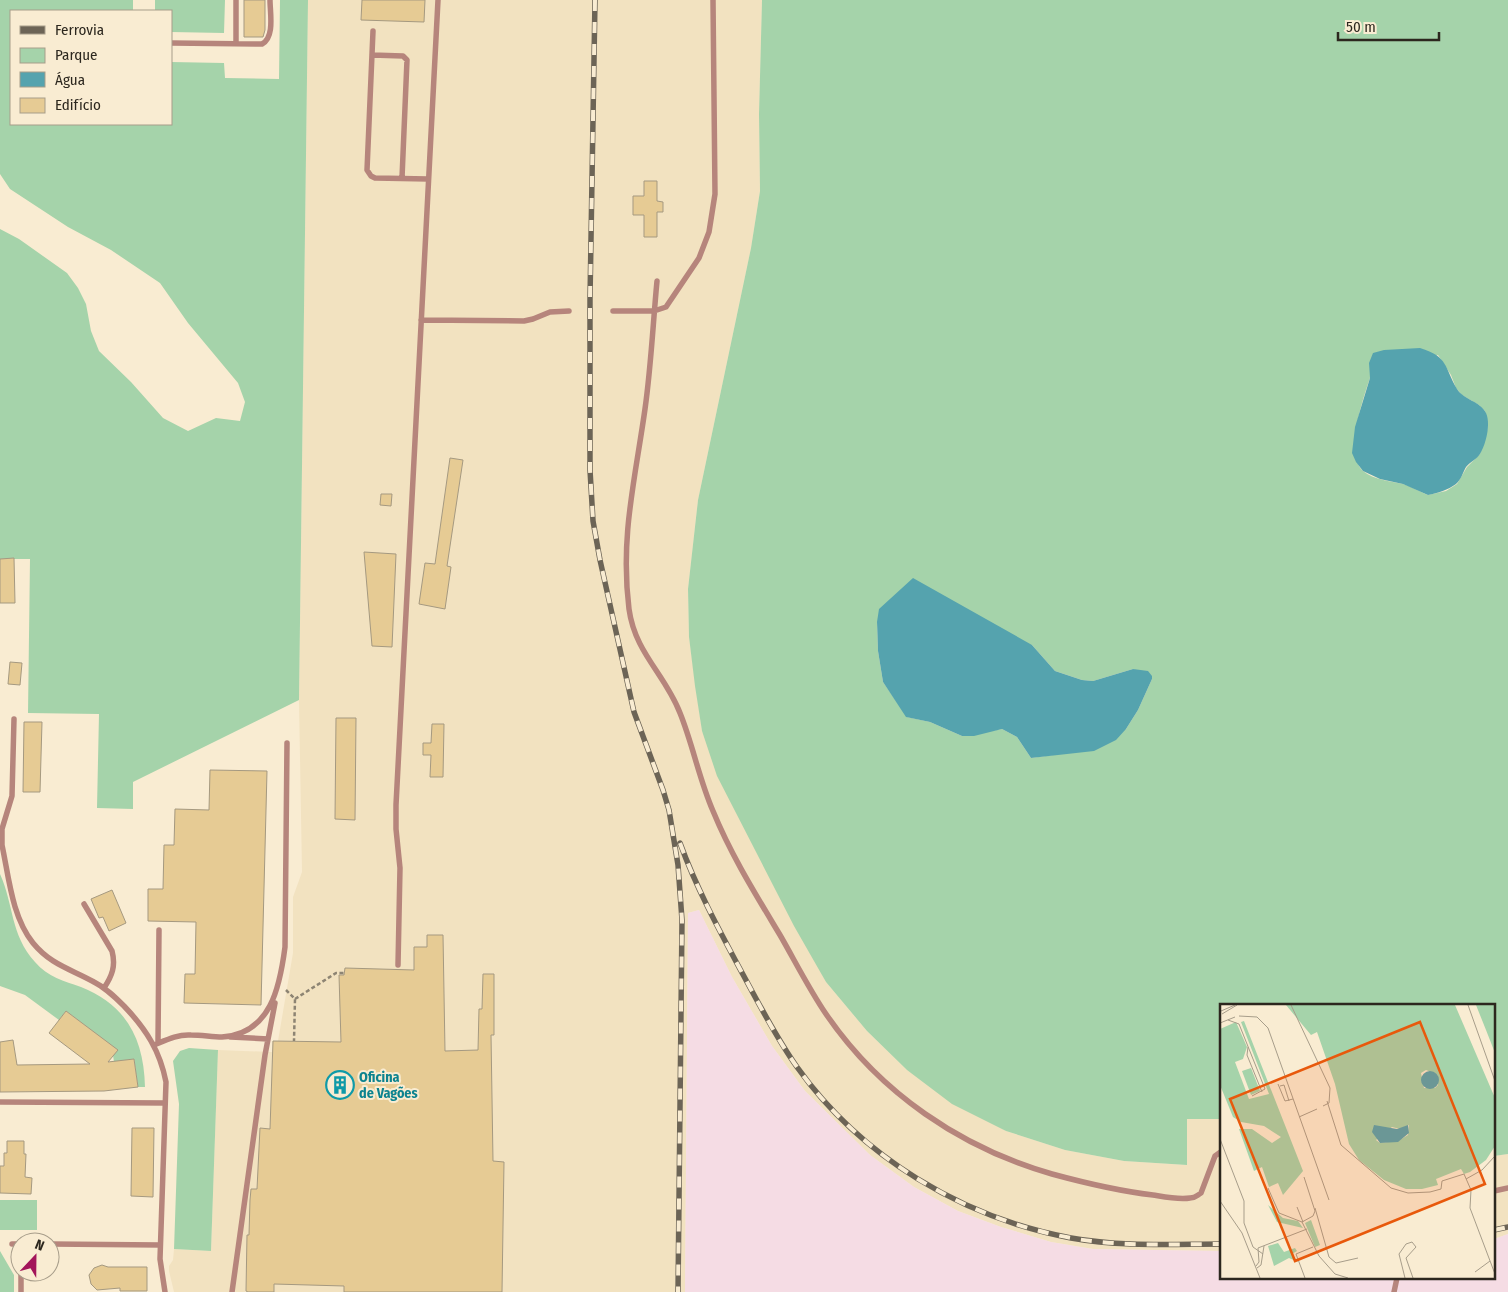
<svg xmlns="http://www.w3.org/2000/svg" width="1508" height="1292" font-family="'Fira Sans Condensed',sans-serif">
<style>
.built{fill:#f2e2c0}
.industrial{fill:#f5dce4}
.green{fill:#a5d3aa;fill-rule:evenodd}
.water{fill:#55a3ae}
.building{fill:#e6cb94;stroke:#a59980}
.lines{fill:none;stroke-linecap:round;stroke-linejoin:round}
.path{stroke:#8d8473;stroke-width:2.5;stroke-dasharray:4 2.5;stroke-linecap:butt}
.service{stroke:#b6857c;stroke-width:5.5}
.rail-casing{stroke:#6c6456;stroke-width:5.5}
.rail{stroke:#f9ecd2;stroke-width:4;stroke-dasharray:11;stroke-linecap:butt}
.labels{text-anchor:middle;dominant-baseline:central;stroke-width:4;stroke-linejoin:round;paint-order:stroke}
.culture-label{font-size:14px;font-weight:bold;fill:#0d838f;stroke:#f9ecd2;text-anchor:start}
.inset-road{fill:none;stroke:#a79d8a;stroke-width:1}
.view{fill:#e8590c;fill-opacity:0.15;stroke:#e8590c;stroke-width:2.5}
.inset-edge{fill:none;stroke:#2c271e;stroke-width:2.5}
</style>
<rect width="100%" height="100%" fill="#f9ecd2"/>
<!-- built -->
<path class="built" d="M308,0H762L759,114L760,191L751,248L698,500L688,589L689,637L702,731L826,982L867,1031L907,1070L1006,1131L1065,1150L1124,1161L1186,1165L1187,1119H1222V1251L1093,1249L1051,1242L1001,1227L958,1211L914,1187L870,1155L805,1091L772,1046L732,977L699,910L688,913L685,1292H174L169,1271V1266L173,1260L174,1249L211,1251L218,1050L272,1052V1041H278L293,953V897L302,872L299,700Z
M1508,1154V1234L1494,1239V1156Z"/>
<!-- industrial -->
<path class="industrial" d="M699,910L732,977L772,1046L805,1091L870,1155L914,1187L958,1211L1001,1227L1051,1242L1093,1249L1222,1251V1278H1494V1239L1508,1234V1292H685L688,913Z"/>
<!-- green -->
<path class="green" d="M0,0H133V11H11V124H171V62L224,63L225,78L279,79L280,0H308L299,700L133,782V809L97,808L99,714L28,713L30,559H0V229L19,239L67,273L78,288L86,304L91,331L99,351L131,382L163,418L188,431L216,418L240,421L245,402L238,383L188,323L160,283L111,250L68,227L10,189L0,174Z
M155,0H225L224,33L171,32V11H155Z
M762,0H1508V1154L1494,1156V1006H1222V1119H1187V1165L1124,1161L1065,1150L1006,1131L952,1104L907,1070L867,1031L826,982L794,926L717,776L702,731L695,686L689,637L688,589L698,500L751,248L760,191L759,114ZM1438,355L1451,375L1456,388L1462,395L1479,405L1485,411L1488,427L1480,454L1467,467L1457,484L1446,491L1428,495C1420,492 1411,486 1403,484C1390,481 1374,480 1363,471C1344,453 1363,399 1370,378ZM877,622L1032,645L1055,671L1082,680L1093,681L1133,669L1152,679L1138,710L1126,729L1053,755L1031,758L1017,737L1002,729L962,736L930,722L907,717L883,682L878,651Z
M0,874C14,905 10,934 35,962C48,977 64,981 81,987C127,1005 144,1040 145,1087H138L134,1059L114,1062L113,1055L117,1050L66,1011L59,1020L25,995L0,986Z
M189,1048L218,1050L211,1251L174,1249L179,1104L173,1061L180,1051Z
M0,1200H37V1230H0Z
M0,1251L14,1275V1292H0Z"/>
<!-- water -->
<path class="water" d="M1420,348C1449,357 1444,367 1457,389C1464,400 1480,401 1486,413C1491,424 1486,444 1480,454C1477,459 1470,462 1466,467C1463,472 1461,480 1456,484C1448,490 1438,493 1428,495L1403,484L1380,479L1363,471L1356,462L1352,453L1355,427L1370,378L1369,363L1373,353L1384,350Z
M913,578L1032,645L1055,671L1082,680L1093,681L1133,669L1148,671L1152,676V679L1138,710L1126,729L1116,740L1094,751L1031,758L1017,737L1002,729L974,736H962L930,722L906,717L883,682L878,651L877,622L879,609Z"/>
<!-- building -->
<path class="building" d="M244,0H265V30L263,37H244Z
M362,0H425L424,22L361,20Z
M644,181H657V201L663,202V212H657V237H644V215H633V196H644Z
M450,458L463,460L447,566L451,567L445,609L419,604L425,563L435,564Z
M381,494H392L391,506L380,505Z
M364,552L396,554L392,647L372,646Z
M14,558L15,603H0V559Z
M10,662L22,663L20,685L8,684Z
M336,718H356L355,820L335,819Z
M24,722H42L40,792H23Z
M432,724H444L443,777H430L431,755H423V743H431Z
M210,770L267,771L261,1005L184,1003L185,974H195L196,922L148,921V889H163L164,845H174L175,809L209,810Z
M112,890L126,923L109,931L103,917L99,918L91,899Z
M427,935H443L445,1051L478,1050L479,1009H482L483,974H494V1035H491L493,1161L504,1162L502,1292H344V1286L274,1284V1292H248L246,1291L247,1235H249L250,1200L251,1189H257L260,1128L270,1129L273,1041L341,1042L339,975H344L345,968L414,970V947H427Z
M66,1011L118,1050L108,1062L134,1059L138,1087L104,1091L0,1092V1042L13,1040L17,1065L90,1064L49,1033Z
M132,1128H154L153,1197L131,1196Z
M7,1141H24V1154H26L25,1177L32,1178L31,1194L0,1193V1166H4V1153H7Z
M102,1265L108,1267H147V1291H120V1288L97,1290L91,1284L89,1275L94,1268Z"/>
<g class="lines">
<!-- path -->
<path class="path" d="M286,990L295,999L294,1041
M295,999L336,973H344"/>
<!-- service -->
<path class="service" d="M236,0V44
M373,31L367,170L371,176L375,178L428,179
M171,43L262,44C275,37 270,13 270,0
M372,55L403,56L407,60L402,178
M657,281C653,323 651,367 645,409C635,480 620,537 629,609C635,653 665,674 680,713C693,745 699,779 713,811C731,855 756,895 780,935C795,961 809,989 826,1014C880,1093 961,1148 1052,1174C1085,1183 1119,1191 1153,1195C1165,1197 1179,1200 1190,1198C1196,1198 1196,1196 1201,1193L1215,1156L1222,1151
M613,311H654L666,307L699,258L709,232L715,194L713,0
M421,320L524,321L533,319L550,312L569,311
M14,719L12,796L2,829V845C9,878 12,917 33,943C51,965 71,969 94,982C106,988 115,997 124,1006C146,1029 160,1051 166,1082L160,1259L165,1292
M84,904L112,951C116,966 112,976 104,988
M398,965L400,868L396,829V805L438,0
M231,1037L268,1039
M158,1043L159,930
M154,1045C166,1040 178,1034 191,1035C202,1035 212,1037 222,1037C271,1034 280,986 285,947L287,743
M0,1102L165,1103
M1494,1191L1508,1188
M12,1244H20
M50,1244L160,1245
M21,1292V1272
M232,1292L265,1055L275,1003
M1394,1292L1397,1278"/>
<defs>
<path id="rail" d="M595,0L590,299V470L593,521L600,560L634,712L663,790L669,810L678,865L682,920L678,1292
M680,843C696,887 718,928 740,969C758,1002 775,1036 797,1067C861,1157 963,1218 1071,1238C1121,1247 1172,1244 1222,1244
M1494,1230L1508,1227"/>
</defs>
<!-- rail casing -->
<use href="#rail" class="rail-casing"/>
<!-- rail -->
<use href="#rail" class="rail"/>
</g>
<!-- icons -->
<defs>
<symbol id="building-ring" viewBox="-11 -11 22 22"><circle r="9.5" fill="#f9ecd2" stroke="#0f9aa8" stroke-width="1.5"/><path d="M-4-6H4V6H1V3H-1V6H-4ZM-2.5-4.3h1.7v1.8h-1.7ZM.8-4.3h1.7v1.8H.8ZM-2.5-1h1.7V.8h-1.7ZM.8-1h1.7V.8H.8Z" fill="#0f9aa8"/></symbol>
</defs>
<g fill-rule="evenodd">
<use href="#building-ring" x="324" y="1069" width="32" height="32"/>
</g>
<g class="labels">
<!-- culture labels -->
<g class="culture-label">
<text x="359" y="1077">Oficina<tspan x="359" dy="16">de Vagões</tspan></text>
</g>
</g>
<!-- overview -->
<g transform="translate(1220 1004)">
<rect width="275" height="275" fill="#f9ecd2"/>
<path d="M66,1H235L275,94V142L266,156L250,168L244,170L241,165L216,175L218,181L202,185H186L164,176L139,156L129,140L115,80L97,28L91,31ZM206,66L216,70L218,81L215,84H204L201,69ZM189,121L188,131L178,137L160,139L156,136L172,123L180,125ZM256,1H275V49L266,26ZM24,17L83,167L63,191L58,179L49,183L42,163L34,167L19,125H32L52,139L61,133L44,122L21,118L13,113L0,81V25L16,18L27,43L23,55L15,58L29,95L49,90L21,18ZM31,64L40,87L31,91L22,67ZM48,201L63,214L78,217L83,224L57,218ZM91,216L100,241L95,243L85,219ZM58,239L64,248L75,244L77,247L72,250L78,258L69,254L54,262L48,242Z" fill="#a5d3aa" fill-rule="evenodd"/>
<path d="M201 76a9 9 0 1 1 18 0a9 9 0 1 1-18 0ZM154,121L177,125L188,121L189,129L178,138L160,139L152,128Z" fill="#55a3ae"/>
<path class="inset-road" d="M71,1L110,84L109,99L103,102M248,1L275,77M1,7L15,1M2,10L17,1M19,12L37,13L48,24L109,196M8,16L19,20L45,85L32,92M0,19L15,13M28,43L27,51L42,88M58,80L65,97L73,95M60,82L64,81L69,97M107,97L121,141L171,184L188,189L210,188L221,185L222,177L244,170L251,186L250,204L275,270M79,113L97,105M0,135L24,197V219L33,243L43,250M246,175L262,166L275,152M48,184L59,209L82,218L99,252L115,270L128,274M0,197L22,229L40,274M275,202V232M77,203L83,218M95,204L109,253L116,259L138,254M82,218L93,212L95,207L84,173M76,250L85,274M76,250L93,243M36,262L39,258L38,244L87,225M37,264L41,261L44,242M255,268L270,257M185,274L179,250L186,240L192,238L196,243L186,254L193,274"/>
<path class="view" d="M200,18L265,180L75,257L10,95Z"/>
<rect width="275" height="275" class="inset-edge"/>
</g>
<!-- legend -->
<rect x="10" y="10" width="162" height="115" fill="#f9ecd2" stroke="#a79d8a"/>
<rect x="20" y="26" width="25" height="8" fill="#6c6456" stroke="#a79d8a"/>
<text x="55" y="35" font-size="15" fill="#2c271e">Ferrovia</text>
<rect x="20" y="48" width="25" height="15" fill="#a5d3aa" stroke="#a79d8a"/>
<text x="55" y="60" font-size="15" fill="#2c271e">Parque</text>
<rect x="20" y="72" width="25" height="15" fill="#55a3ae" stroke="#a79d8a"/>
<text x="55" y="85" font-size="15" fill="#2c271e">Água</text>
<rect x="20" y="98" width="25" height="15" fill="#e6cb94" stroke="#a79d8a"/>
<text x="55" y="110" font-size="15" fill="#2c271e">Edifício</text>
<!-- north arrow -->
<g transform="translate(35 1257) rotate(22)"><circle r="24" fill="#f9ecd2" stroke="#a79d8a"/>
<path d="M0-4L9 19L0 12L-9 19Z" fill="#a3155a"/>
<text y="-8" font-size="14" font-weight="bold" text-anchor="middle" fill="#2c271e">N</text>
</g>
<!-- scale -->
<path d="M1338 32v8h101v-8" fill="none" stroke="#2c271e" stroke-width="2.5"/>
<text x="1346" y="32" font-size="15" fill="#2c271e" stroke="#f9ecd2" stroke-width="4" paint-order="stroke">50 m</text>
</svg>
